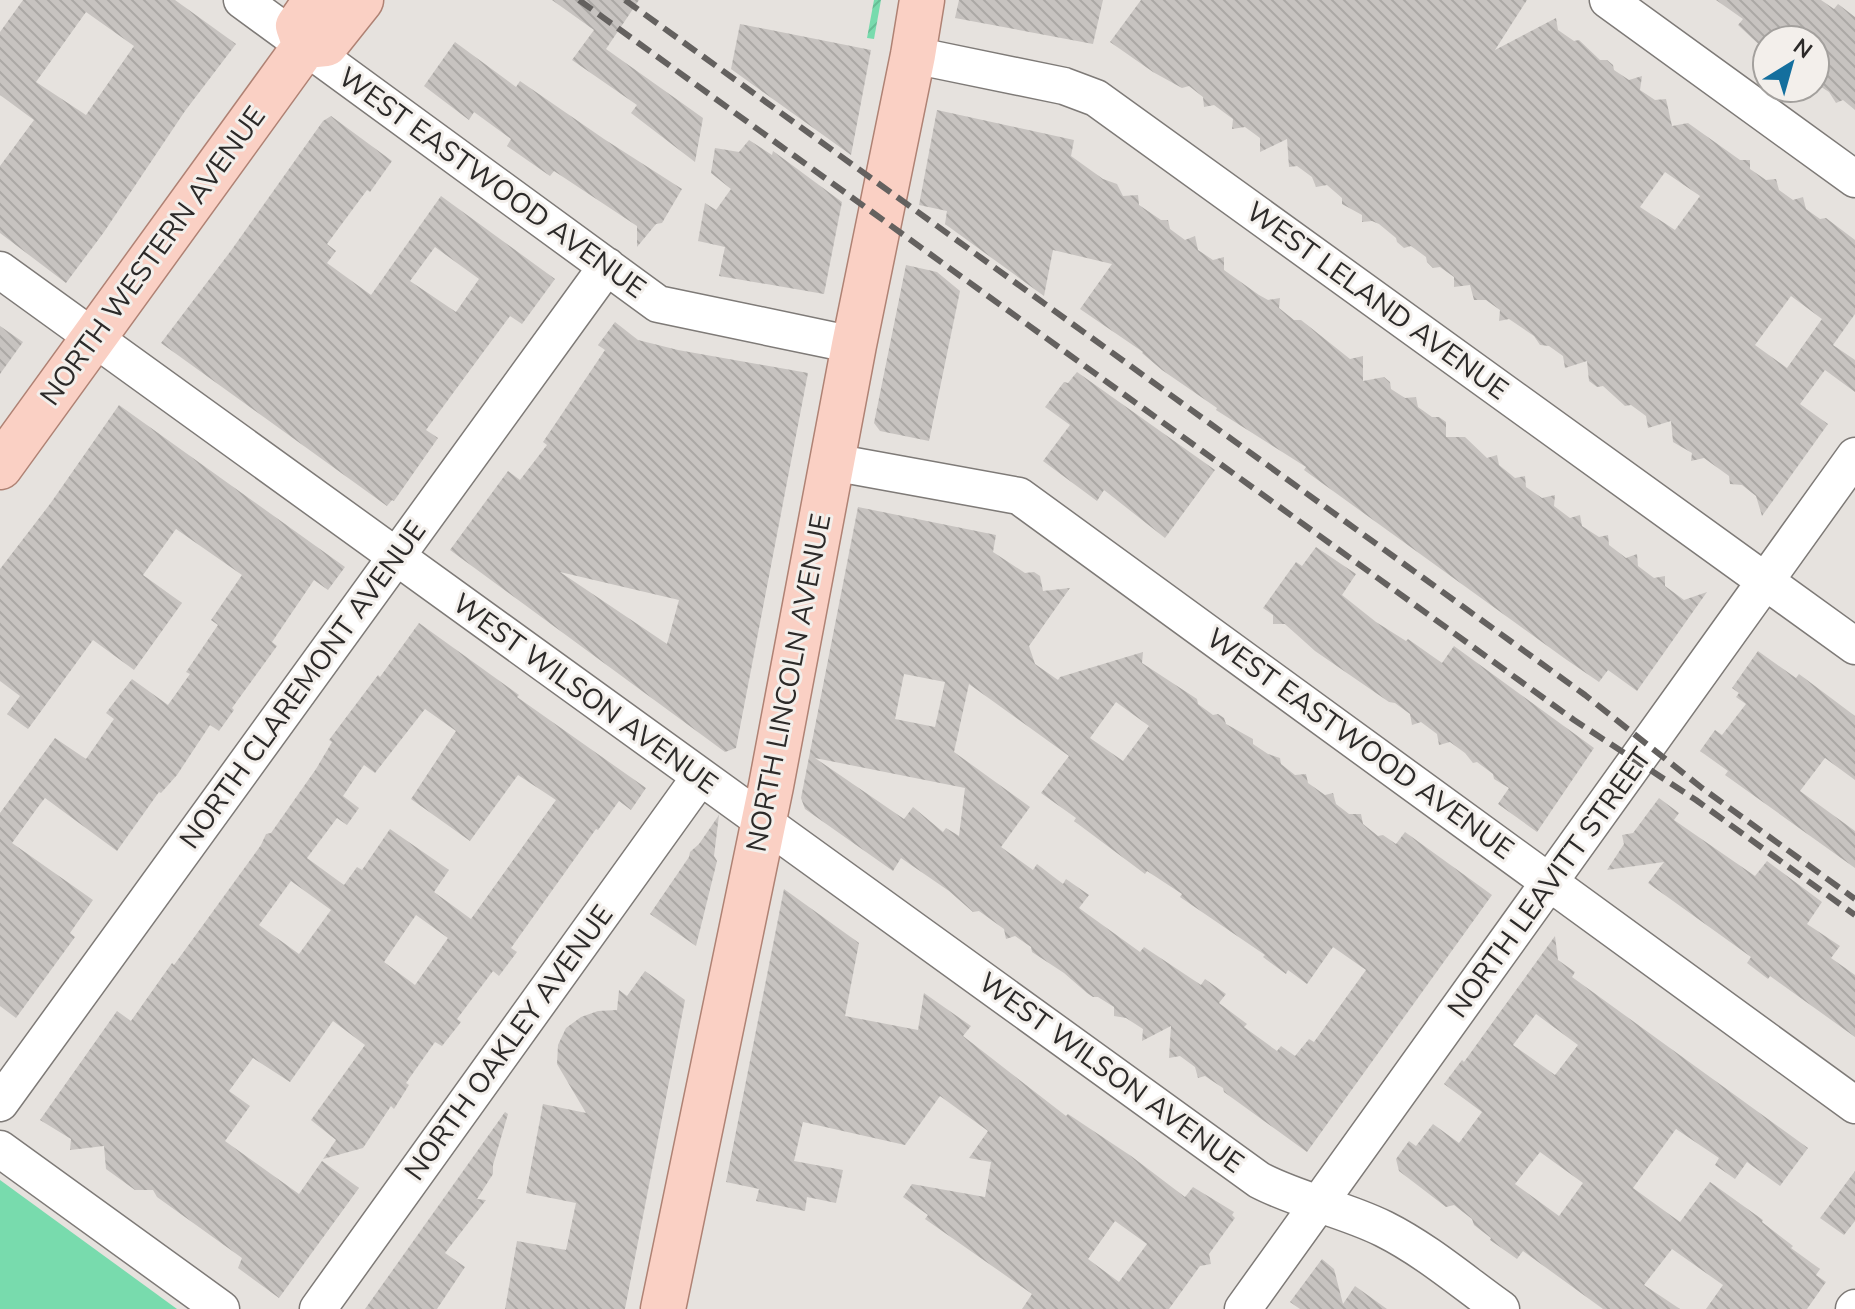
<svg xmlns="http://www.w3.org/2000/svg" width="1855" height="1309" font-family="'Nunito Sans',sans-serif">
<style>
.park{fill:#78dbad}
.garden{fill:url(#garden-furrows)}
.building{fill:url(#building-back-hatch);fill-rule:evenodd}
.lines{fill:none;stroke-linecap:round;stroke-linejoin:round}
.minor-casing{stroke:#7e7a77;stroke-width:39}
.major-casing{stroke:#af8274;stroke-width:47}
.minor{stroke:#fff;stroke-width:36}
.major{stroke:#fad0c4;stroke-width:44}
.rail{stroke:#64615f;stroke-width:6;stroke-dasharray:16 8;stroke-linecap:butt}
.labels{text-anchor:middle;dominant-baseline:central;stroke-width:6;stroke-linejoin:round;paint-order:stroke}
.street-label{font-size:28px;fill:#2c2a29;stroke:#f3efeb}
</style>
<defs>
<pattern id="garden-furrows" width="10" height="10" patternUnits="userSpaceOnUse" patternTransform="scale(2)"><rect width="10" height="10" fill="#78dbad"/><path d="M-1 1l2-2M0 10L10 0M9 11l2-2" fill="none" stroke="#68bc95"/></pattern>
<pattern id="building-back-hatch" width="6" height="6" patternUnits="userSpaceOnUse" patternTransform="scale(2)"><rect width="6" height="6" fill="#c7c3c0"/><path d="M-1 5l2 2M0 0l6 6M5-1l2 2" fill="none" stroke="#aba8a5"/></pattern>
</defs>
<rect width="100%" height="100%" fill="#e6e2de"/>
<!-- park -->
<path class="park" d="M0,1180L177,1309H0Z"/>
<!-- garden -->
<path class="garden" d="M874,0H881L874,39L867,38Z"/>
<!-- building -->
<path class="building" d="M23,0H175L236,44L185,111L104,232L66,283L0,233V166L34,120L0,95V32ZM86,12L134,46L86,115L36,82Z
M552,0H639L606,49L703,118L695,162L631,113L637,105L572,60L594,30Z
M959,0H1103L1093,44L955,18Z
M1141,0H1527L1495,50L1556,18L1558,30L1574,41L1579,40L1600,60H1607L1613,65L1614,70L1629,80L1642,76L1640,90L1655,100L1666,99L1672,126L1688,123L1740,160H1750V169L1766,180L1776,179L1779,190L1793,200L1803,197L1806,209L1820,219L1826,218L1855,240V314L1833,345L1855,360V392L1825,370L1800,404L1828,424L1762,516L1756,496L1742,485L1730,484L1729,476L1704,458L1691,461L1692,453L1673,442L1671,421L1648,428L1646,416L1631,405L1625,406L1603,386L1597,387L1589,381L1587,361L1565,368L1563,356L1549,346L1540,345L1534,336L1509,319L1499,321L1500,310L1486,300H1474L1470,285L1454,287V277L1440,267L1433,268L1427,262L1426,257L1411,246L1404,248L1397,242L1396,238L1379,224L1372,221L1362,222V215L1342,204V198L1327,185L1316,187L1312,177L1297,166L1289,167L1287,139L1260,152V138L1245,127L1232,129L1233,119L1214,105L1204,107L1203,97L1189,86L1182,88L1153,72L1110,42ZM1665,172L1700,196L1675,230L1640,207ZM1791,296L1822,319L1787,368L1755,345Z
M1716,0H1821L1834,9L1838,4L1855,17V110L1843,100L1836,103L1829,92L1815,83V40H1767V52L1738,25L1743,19Z
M740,24L871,50L851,155L731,69Z
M455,42L516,87L520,81L604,139L682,189L662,223L656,224L637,247V226L554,171L550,176L507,146L511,139L474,112L469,120L424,86Z
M937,110L1074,140L1071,156L1103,179L1117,184L1123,196L1138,195L1139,205L1161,220H1168L1170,229L1185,240L1195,236L1198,250L1213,260L1224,257V270L1259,295L1268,300L1280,298L1279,308L1294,320H1301L1350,359L1363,356V381L1384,377L1390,382L1391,389L1405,398L1416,397L1418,407L1432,417H1439L1446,422V437H1465L1487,458L1497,455L1499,465L1515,478L1525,476L1526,487L1542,498L1555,495L1554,506L1570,518L1580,515L1582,526L1599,537L1608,535L1609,545L1626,558L1637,554L1638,566L1654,578L1665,576V586L1684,600L1707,592L1637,691L1608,670L1599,682L1564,658L1304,470L1306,467L1216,410L1217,408L1162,370L1142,353L1143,352L1080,309L1112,264L1053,250L1044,296L945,224L947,211L919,205Z
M331,116L392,161L370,192L367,190L327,244L336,251L327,263L371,295L441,196L555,279L522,324L510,316L470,370L426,430L438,438L394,501L392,500L387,506L161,343L230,252L323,121ZM435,247L479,279L456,312L410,281Z
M749,140L772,155L773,151L842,202L824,294L719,276L725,247L698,241L705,203L716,210L731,189L711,173L715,148L739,152Z
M906,265L937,272L960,291L929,441L880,431L874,423Z
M615,322L638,340L678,350L808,373L736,748L725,752L450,550L508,471L520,480L547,445L543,442L605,350L598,345ZM560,572L679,600L667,644Z
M0,326L23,342L0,374Z
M1077,372L1215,470L1165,538L1104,490L1097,501L1043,461L1070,425L1045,407L1064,382L1068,383Z
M119,405L345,567L328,590L314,580L272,642L277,646L232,708L234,710L219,731L210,725L177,775L161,793L159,792L117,851L45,798L38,807L12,843L93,900L70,933L75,937L16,1018L0,1006V813L55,738L86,759L114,719L106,713L132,679L168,705L190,674L186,672L218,625L211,620L242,575L176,529L143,575L182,603L134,670L93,640L28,729L7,714L20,696L0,681V569L50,504Z
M858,507L996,535L993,552L1025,573L1034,572L1040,576L1043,591L1070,588L1029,646L1035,664L1058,680L1060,677L1143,652L1142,663L1197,699L1198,704L1213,715L1218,714L1224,718L1226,724L1253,739V744L1268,754L1280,758L1281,764L1295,775L1306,774L1308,783L1325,795L1333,793L1336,804L1349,814H1361L1363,824L1378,836L1383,835L1396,844L1405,832L1492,895L1307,1152L1224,1092L1223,1088L1205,1076L1198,1078L1195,1067L1180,1056L1169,1058L1171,1026L1142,1041L1143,1029L1126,1018L1114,1016V1007L1098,997H1093L1087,993L1064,973L1032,952L1031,947L1015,936L1006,939L1004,929L979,911L973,912L949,891L901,858L893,871L805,809L801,798ZM904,674L945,682L935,727L895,719ZM969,684L1069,756L1041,793L1076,818L1074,821L1145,874L1147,871L1182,894L1180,897L1265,955L1263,957L1286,974L1288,970L1307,984L1333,947L1366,970L1314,1042L1309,1039L1295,1056L1281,1046L1277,1051L1244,1027L1247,1024L1219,1003L1226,994L1205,979L1201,985L1144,947L1140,952L1079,908L1089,895L1066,879L1063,884L1037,864L1033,870L1001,847L1030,807L954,752ZM1116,702L1149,726L1123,761L1090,738ZM815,758L965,788L959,836L946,828L943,832L913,807L904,819Z
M1316,547L1356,574L1342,595L1376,622L1406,641L1408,639L1442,663L1454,646L1594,748L1537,832L1498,804L1509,788L1494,779L1493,774L1477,762L1473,763L1465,753L1450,742L1439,745L1437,734L1421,722L1412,725L1410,714L1395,703L1389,702L1315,651L1285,624H1273V615L1263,608L1296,562L1302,566Z
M419,623L519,695L517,697L646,788L631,810L619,801L598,830L596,829L511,948L517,952L499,976L493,971L457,1019L461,1022L442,1046L435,1042L406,1083L409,1085L394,1109L391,1106L363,1148L323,1159L336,1140L311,1120L365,1045L333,1021L290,1082L253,1058L229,1091L250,1106L225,1141L299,1194L322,1161L359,1188L279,1298L238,1268L242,1258L157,1197L153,1190H135L106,1169L104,1146L70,1150L71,1139L40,1120L117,1011L131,1021L172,963L174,965L261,845L266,834L271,833L316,769L332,742L329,740L378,675L380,677ZM425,709L456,731L411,799L470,841L518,775L556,800L471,919L434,892L449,870L390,829L362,870L357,867L344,885L307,858L337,818L347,825L359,808L343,796L364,765L375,773ZM291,881L331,910L299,954L259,925ZM416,915L448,938L415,985L384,962Z
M1758,651L1796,678L1799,674L1855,716V780L1825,758L1800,791L1855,831V868L1725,775L1728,771L1700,751L1715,730L1722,735L1746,704L1736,697L1739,693L1732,688Z
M1659,798L1679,813L1674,820L1755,876L1767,861L1822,902L1807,924L1840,946L1831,958L1855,975V1037L1770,976L1768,979L1747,963L1751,957L1648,883L1664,862L1607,870L1624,844L1622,835L1633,833Z
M719,815L714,856L717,861L696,946L650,914L689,857L690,852L699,844Z
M784,889L859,943L845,1016L918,1030L924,993L971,1026L963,1036L1066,1116L1068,1114L1131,1156L1185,1197L1193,1187L1234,1212L1232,1215L1235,1218L1209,1254L1211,1264L1200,1266L1169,1309H1022L1032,1294L925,1219L928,1215L903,1197L912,1184L985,1197L991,1162L969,1158L988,1131L940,1096L905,1145L803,1122L794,1161L843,1170L836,1203L807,1197L805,1211L756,1201L759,1189L726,1182ZM1115,1221L1147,1244L1119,1282L1088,1259Z
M1555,936L1558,960L1575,972L1572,977L1808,1148L1780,1186L1747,1162L1735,1179L1715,1165L1719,1158L1676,1129L1633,1188L1680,1222L1710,1182L1763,1220L1762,1222L1793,1246L1791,1248L1820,1269L1816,1275L1826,1282L1807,1309H1706L1723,1285L1672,1249L1644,1285L1680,1309H1603L1523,1251L1517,1259L1490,1240L1491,1238L1474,1225L1472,1219L1454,1205L1446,1207L1399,1171L1396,1159L1409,1141L1416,1146L1433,1124L1459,1143L1482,1112L1444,1084L1462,1060L1464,1062ZM1536,1014L1578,1045L1555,1075L1513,1045ZM1540,1152L1583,1183L1559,1216L1515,1184Z
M645,971L685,1000L625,1309H505L517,1241L566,1250L576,1203L526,1193L543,1104L586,1113L557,1064L558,1045L566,1028L581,1017L598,1011L617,1010L619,990L627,996Z
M505,1112L508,1114L493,1165V1174L477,1199L486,1200L445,1253L465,1267L437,1309H365Z
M1855,1171V1221L1844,1235L1820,1218Z
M1322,1259L1334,1269L1343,1304L1355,1286L1387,1309H1300L1290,1302Z"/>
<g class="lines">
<defs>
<path id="minor" d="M242,0L658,304L854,345
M1608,0L1855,179
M913,55L1064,86L1096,98L1855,646
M0,270L1259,1180C1299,1201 1344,1209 1384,1229C1426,1250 1463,1282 1501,1309
M832,462L1019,496L1855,1105
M0,1103L607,266
M0,1149L221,1309
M318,1309L700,777
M1243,1309L1855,456
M1854,1309L1855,1308"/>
<path id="major" d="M305,46L298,26L316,0
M0,467L305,46L326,44L361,0
M663,1309L771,786L854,345L913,55L922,0"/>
</defs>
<!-- minor casing -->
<use href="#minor" class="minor-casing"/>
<!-- major casing -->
<use href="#major" class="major-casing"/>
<!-- minor -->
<use href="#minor" class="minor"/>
<!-- major -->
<use href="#major" class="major"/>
<!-- rail -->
<path class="rail" d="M579,0L1574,720L1696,800L1855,915
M625,0L1585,695L1702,788L1855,899"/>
</g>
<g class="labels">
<!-- street labels -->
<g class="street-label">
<text transform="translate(492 183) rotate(36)">WEST EASTWOOD AVENUE</text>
<text transform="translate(153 256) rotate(-54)">NORTH WESTERN AVENUE</text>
<text transform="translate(1377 301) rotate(36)">WEST LELAND AVENUE</text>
<text transform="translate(789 683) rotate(-79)">NORTH LINCOLN AVENUE</text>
<text transform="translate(303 685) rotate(-54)">NORTH CLAREMONT AVENUE</text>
<text transform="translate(585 694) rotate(36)">WEST WILSON AVENUE</text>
<text transform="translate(1360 744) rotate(36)">WEST EASTWOOD AVENUE</text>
<text transform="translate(1550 883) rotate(-54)">NORTH LEAVITT STREET</text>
<text transform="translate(509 1043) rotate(-54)">NORTH OAKLEY AVENUE</text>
<text transform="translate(1111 1073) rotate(36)">WEST WILSON AVENUE</text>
</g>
</g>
<!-- north arrow -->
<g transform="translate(1791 64) rotate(37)"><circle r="38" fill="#f3efeb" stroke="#a3a09d" stroke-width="2"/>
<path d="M0-6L14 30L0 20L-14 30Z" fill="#146f9e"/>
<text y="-12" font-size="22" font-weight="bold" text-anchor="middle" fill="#2c2a29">N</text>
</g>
</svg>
